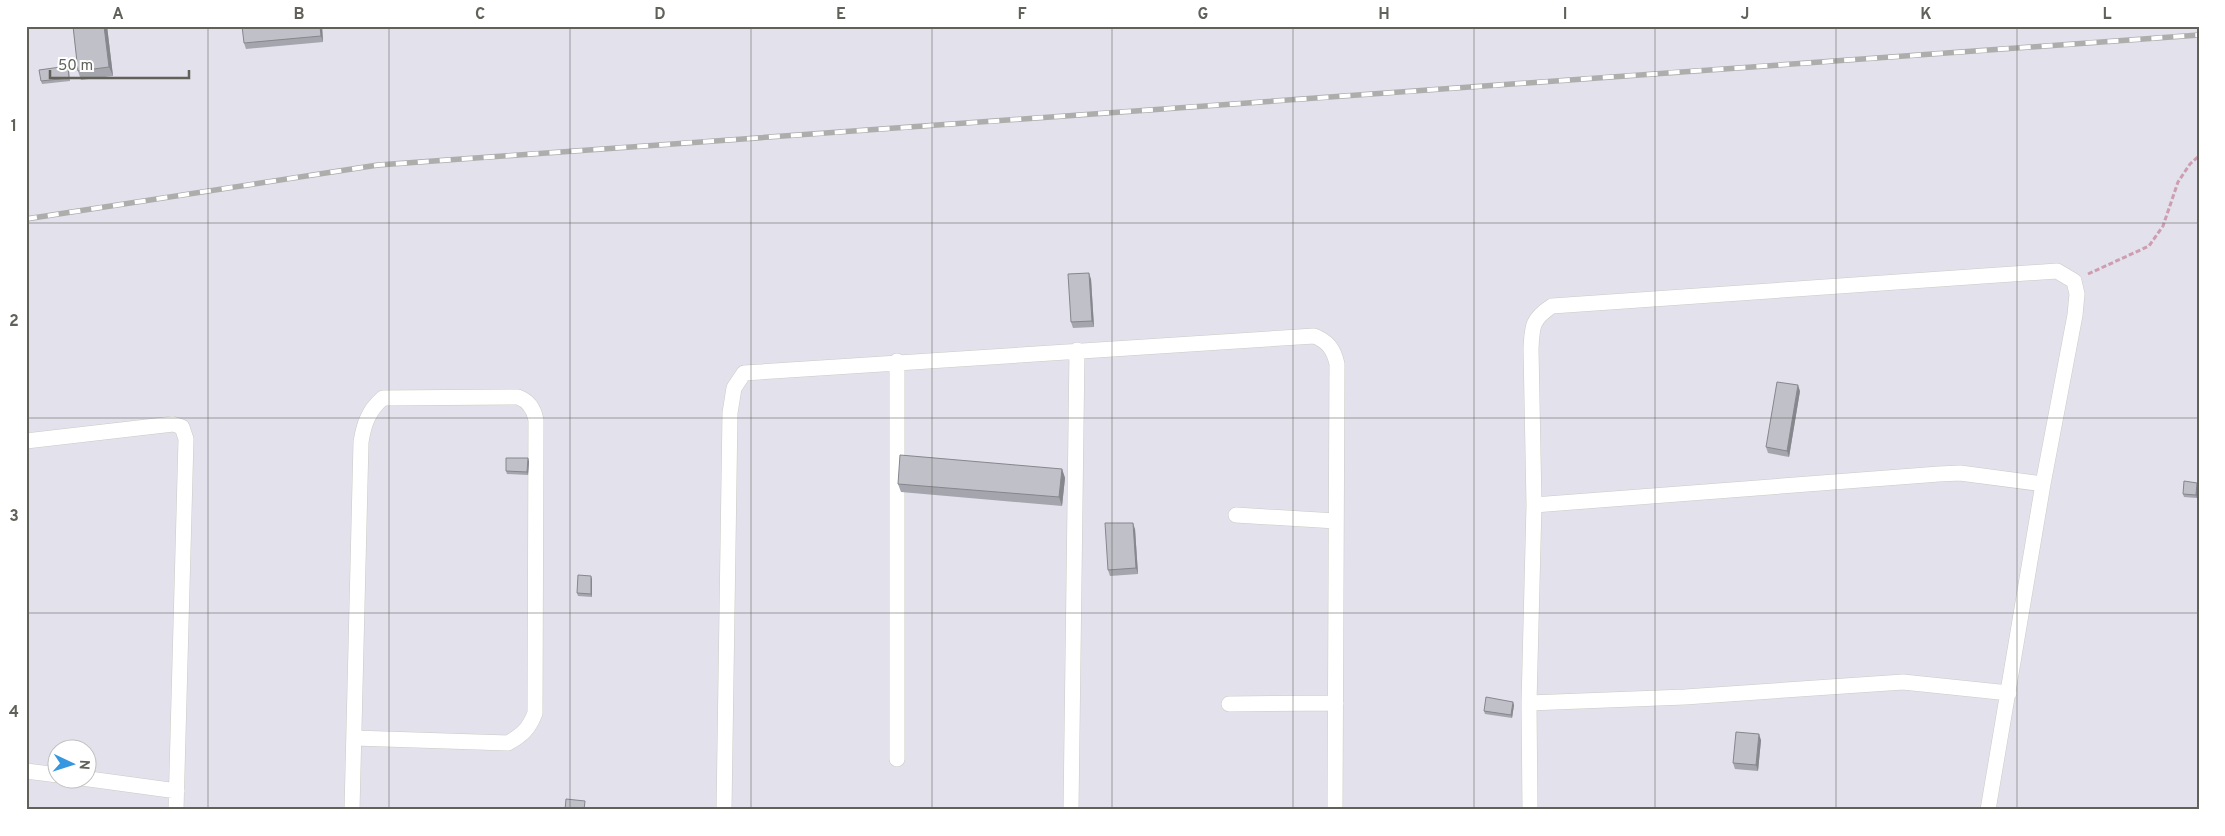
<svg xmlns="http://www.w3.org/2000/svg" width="2225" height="836" font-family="Overpass,sans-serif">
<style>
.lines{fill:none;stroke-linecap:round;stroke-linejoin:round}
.minor-casing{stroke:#cbcbc5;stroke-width:16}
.path{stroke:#cd9eb0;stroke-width:3;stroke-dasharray:5 2.5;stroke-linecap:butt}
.minor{stroke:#fff;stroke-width:15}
.rail-casing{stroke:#adadac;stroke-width:5.5}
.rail{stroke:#fff;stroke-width:4;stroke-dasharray:11;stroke-linecap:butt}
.wall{fill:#a5a5ad}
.shaded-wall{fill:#86868d}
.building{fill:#c0c0c9;stroke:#86868d}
.grid{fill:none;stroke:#61615a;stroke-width:1;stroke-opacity:0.55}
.neatline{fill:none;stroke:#61615a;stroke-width:2}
.grid-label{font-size:16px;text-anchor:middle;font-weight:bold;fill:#61615a}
</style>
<rect width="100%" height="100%" fill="#e2e1ec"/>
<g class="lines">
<defs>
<path id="minor" d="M897,361V759
M26,441L173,424L182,427L186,439L176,810
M1534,505L1939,474L1960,473L2043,484
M1236,515L1336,521
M1529,703L1685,697L1903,682L2009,693
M1229,704L1336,703
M26,771L58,775
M82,778L177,791
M352,810L361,442C364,423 369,410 383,398L518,397C529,401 534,409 536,420L535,713C529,729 522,735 508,743L354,738
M724,810L730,413L734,388L744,373L1314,336C1328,341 1334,350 1337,364L1335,810
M1071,810L1077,350
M1530,810L1529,703L1534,505L1531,349C1532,326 1532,319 1552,306L2057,271L2074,281L2077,294L2075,315L2043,484L1988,810"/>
</defs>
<!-- minor casing -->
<use href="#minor" class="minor-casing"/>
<!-- path -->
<path class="path" d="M2088,274L2149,246L2163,226L2178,182L2190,164L2199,156"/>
<!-- minor -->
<use href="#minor" class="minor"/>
<defs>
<path id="rail" d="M26,219L378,165L2199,35"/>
</defs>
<!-- rail casing -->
<use href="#rail" class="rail-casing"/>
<!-- rail -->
<use href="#rail" class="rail"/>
</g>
<!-- wall -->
<path class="wall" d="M73,26H107L113,76L81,80L78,71Z
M322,26L323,42L246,49L244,43Z
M69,69L70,81L42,84L41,81Z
M1091,279L1094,327L1073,328L1071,322Z
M1800,391L1789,457L1768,453L1766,447Z
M528,458L529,462L528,475L507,474L506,471Z
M1062,469L1065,478L1062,506L901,492L898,484Z
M2198,486L2197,498L2184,497L2183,494Z
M1135,529L1138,574L1110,576L1108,570Z
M592,579V597L578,596L577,593Z
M1514,705L1512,718L1485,714L1484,711Z
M1761,740L1758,771L1735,769L1733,763Z"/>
<!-- shaded-wall -->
<path class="shaded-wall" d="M104,26H107L113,76L109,67Z
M320,26H322L323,42L321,36Z
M1089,273L1091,279L1094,327L1092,321Z
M1798,385L1800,391L1789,457L1787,451Z
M528,458L529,462L528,475L527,472Z
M1062,469L1065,478L1062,506L1059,497Z
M2197,483L2198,486L2197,498L2196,495Z
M1133,523L1135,529L1138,574L1136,568Z
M591,576L592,579V597L591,594Z
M1513,702L1514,705L1512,718L1511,715Z
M1759,734L1761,740L1758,771L1756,765Z"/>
<!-- building -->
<path class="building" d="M73,26H104L109,67L78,71Z
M242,26H320L321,36L244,43Z
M68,66L69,78L41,81L39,70Z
M1089,273L1092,321L1071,322L1068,274Z
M1777,382L1798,385L1787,451L1766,447Z
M900,455L1062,469L1059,497L898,484Z
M506,458H528L527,472L506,471Z
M2184,481L2197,483L2196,495L2183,494Z
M1105,523H1133L1136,568L1108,570Z
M578,575L591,576V594L577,593Z
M1486,697L1513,702L1511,715L1484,711Z
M1736,732L1759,734L1756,765L1733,763Z
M566,799L585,801L584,810H565Z"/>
<!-- grid -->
<path class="grid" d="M208,26V810M389,26V810M570,26V810M751,26V810M932,26V810M1112,26V810M1293,26V810M1474,26V810M1655,26V810M1836,26V810M2017,26V810M26,223H2199M26,418H2199M26,613H2199"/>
<!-- border -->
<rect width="2225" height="836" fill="none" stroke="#ffffff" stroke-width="55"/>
<!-- north arrow -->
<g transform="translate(72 764) rotate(94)"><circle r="24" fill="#ffffff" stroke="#c0c0bd"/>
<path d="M0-4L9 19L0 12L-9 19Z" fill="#3497df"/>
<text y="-8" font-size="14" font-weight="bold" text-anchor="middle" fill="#61615a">N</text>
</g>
<!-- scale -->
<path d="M50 70v8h139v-8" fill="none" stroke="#61615a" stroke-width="2.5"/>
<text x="58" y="70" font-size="15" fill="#61615a" stroke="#ffffff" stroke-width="4" paint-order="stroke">50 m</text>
<rect x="28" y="28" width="2170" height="780" class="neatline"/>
<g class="grid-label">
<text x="118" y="19">A</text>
<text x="299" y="19">B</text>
<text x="480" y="19">C</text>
<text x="660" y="19">D</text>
<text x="841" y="19">E</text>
<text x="1022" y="19">F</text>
<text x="1203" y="19">G</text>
<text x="1384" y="19">H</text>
<text x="1565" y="19">I</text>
<text x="1745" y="19">J</text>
<text x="1926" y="19">K</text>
<text x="2107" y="19">L</text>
<text x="14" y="131">1</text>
<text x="14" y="326">2</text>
<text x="14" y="521">3</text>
<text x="14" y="717">4</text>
</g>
</svg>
